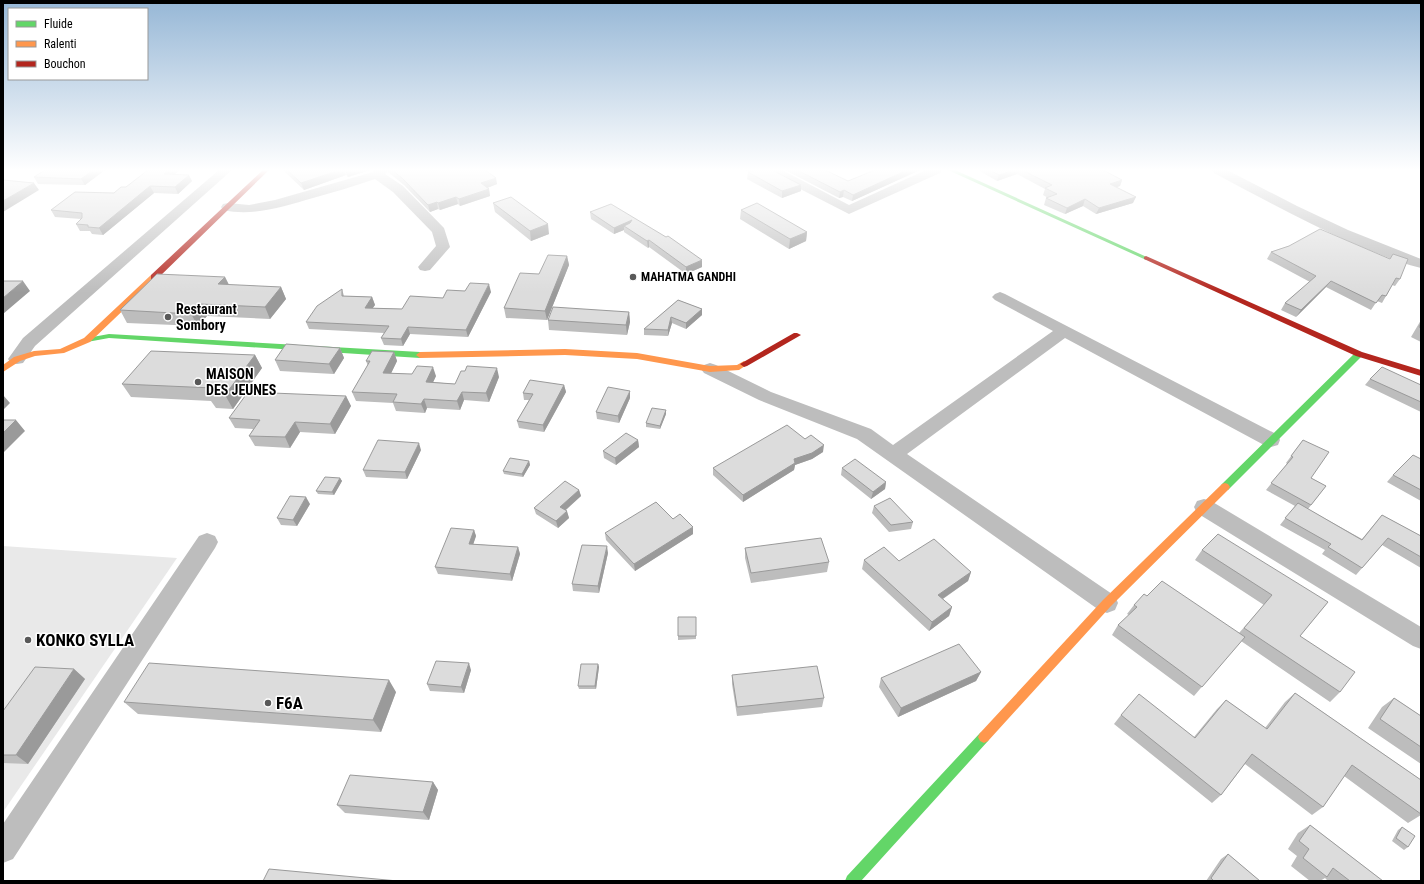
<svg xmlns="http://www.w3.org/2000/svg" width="1424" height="884" font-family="'Roboto Condensed',sans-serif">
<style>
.green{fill:#e9e9e9}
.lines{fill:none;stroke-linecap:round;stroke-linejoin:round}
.street{fill:#bdbdbd;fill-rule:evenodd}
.fast{fill:#63d668;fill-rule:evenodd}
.slow{fill:#ff974d;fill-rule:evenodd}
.jam{fill:#b3261e;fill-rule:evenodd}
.wall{fill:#bdbdbd}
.shaded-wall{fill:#9a9a9a}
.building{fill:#dcdcdc;stroke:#9a9a9a}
.poi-dot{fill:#595959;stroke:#fff;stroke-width:1.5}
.labels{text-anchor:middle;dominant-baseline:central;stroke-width:3;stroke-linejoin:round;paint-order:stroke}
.far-poi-label{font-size:12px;font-weight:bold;fill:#000;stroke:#fff;text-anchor:start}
.poi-label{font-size:14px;font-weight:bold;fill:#000;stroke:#fff;text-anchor:start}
.near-poi-label{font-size:17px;font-weight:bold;fill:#000;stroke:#fff;text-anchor:start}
</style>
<rect width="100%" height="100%" fill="#fff"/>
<!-- green -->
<path class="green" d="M3,546L177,558L3,812Z"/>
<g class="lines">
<!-- street -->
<path class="street" d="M219,170H232L35,346L23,363L17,364L11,363L8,359L23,338Z
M375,170H388L385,174L403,186L444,228L450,247L430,270L425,271L420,270L418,267L436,246L432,232L393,192L375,179C355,186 334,192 313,198C284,206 254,217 223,210L221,207L223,204L228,203L249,205L275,200L373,172Z
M767,170H782L849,205L926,170H942L940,173L849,214L769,173Z
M1212,170H1227L1297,206L1348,230L1421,259V268C1398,263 1375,252 1352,243C1305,222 1259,197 1214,173Z
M1000,292L1005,294L1278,435L1280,440L1278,445L1271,447L1264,445L1065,338L907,454L1115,596L1118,603L1115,610L1107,613L1099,610L857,439L759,400L704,373L701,369L704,365L710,363L716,365L771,392L871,429L893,445L1053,331L995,300L992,297L995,294Z
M1204,499L1211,501L1421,627V649L1413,646L1197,513L1194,507L1197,501Z
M207,533L215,536L218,542L215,548L13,859L3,863V824L199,536Z"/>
<!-- fast -->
<path class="fast" d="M948,170H955L1149,258L1146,260L1144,259Z
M109,334L420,352L424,355L420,358L109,338L87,342L83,340L87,338Z
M1359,351L1363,354L1362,356L1228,490H1222L1220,487L1222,484L1356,352Z
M984,731L988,733L990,737L988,741L861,881H845L847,876L980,733Z"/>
<!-- slow -->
<path class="slow" d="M151,275H157L158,277L90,342L64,353L35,356L20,361L3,372V365L14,357L34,351L60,349L84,338Z
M565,349L637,353L710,366L737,365L744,361L748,364L739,370L710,372L637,359L565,355L420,358L416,355L420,352Z
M1225,483L1228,484L1230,487L1228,490L1111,606L988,741L984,743L980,741L978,737L980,733L1103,600L1222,484Z"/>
<!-- jam -->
<path class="jam" d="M263,170H269L157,279H151V275Z
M1146,256L1362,352L1421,370V376L1356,356L1144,259V257Z
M794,333H797L801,335L747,366L744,367L740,364Z"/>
</g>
<!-- wall -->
<path class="wall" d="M45,170H105L85,185L38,184L34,177Z
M148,170H180L175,174L192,181L178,194L154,193L103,235L92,234L90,231H80L76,224L81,219L55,217L51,210L114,193L126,187Z
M284,170H370L348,177L346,175L304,190L285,172Z
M388,170H485L497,184L487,188L489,189L490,196L460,206L458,204L440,210L438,209L430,212L404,185L388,172Z
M745,170H772L801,185V191L782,198L747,179L748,172H749Z
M785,170H825L848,181L874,170H873H920L852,201L843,197L839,198Z
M978,170H1106L1105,172L1122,180L1120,186L1117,187L1133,203L1096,214L1083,206L1065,214L1044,205L1046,198H1048L1043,195L1045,189L1017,174L997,181Z
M493,203L549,234L531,241L495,212Z
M611,204L702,267L686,274L649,247L648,248L624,232V230L614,234L591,219L590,212Z
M741,210L807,232L806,241L789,249L740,219Z
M1289,246L1400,279L1395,286L1392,285L1386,296L1382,303L1377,301L1371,310L1326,287L1296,317L1281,310L1285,303L1310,282L1267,259L1271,252Z
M567,256L569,265L547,320L506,318L504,308L539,274Z
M225,277L229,285L281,287L286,299L270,319L207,316L198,326L127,323L120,310Z
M342,289L344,296L372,297L375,305L372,308L402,309L443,298L491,292L468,337L410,334L403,346L384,345L381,338L384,333L309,329L306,322Z
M678,300L702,309V315L686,329L672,323L668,336L644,335V329Z
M629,312L630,322L627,335L549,330L548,320Z
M1421,320V342L1411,337Z
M340,348L344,358L334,374L280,371L275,360Z
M394,352L397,361L391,373L436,376L433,382L455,384L499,377L489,402L464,400L460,410L427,408L425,413L396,411L393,403L356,401L352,392L368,366L366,361Z
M255,355L262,368L233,409L216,408L211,401L131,397L122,384Z
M1370,379L1421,385V412L1365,385Z
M564,385L566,392L544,432L519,428L517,421L529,400H524L523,393Z
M346,396L351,406L335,434L300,432L290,448L255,446L249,436L253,429L235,428L229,418Z
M630,398L619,423L597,419L596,412Z
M666,410V414L660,429L646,427V423Z
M638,440L639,447L616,465L604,458L603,451Z
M1303,440L1311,478L1326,486L1308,509L1362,539L1382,515L1421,536V568L1382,545L1356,575L1322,554L1325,550L1280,525L1295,506L1266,490L1287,464L1286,463Z
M421,450L407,479L366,477L363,470Z
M823,452L812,459L795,465L794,470L743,502L713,475V468Z
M1421,459V501L1387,482L1393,475Z
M529,461L530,465L523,477L504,474L503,471Z
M842,468L886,482L885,489L871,499L841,475Z
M340,478L342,481L334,495L318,494L316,491Z
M579,490L581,496L566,510L569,518L558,528L536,514L534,508Z
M310,504L297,526L281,525L277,518Z
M874,506L913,522L911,529L889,532L872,513Z
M673,519L693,534L635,571L606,540L605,533Z
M474,530L476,536L473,544L518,547L520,554L512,581L438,574L435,567Z
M745,548L829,562L827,572L751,583L745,558Z
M1202,550L1328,602L1300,636L1340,692L1330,702L1241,641L1194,696L1112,635L1118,625L1129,615L1127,614L1134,605L1147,596L1239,633L1264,605L1195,560Z
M608,553L599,593L573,591L572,584Z
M864,560L899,561L971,572L968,581L943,599L952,607L949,616L929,631L862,569Z
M696,617V639L678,640V636Z
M598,664L599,667L596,689H579L578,686Z
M74,669L85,679L28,764L3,763V711Z
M471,670L464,693L430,691L427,684Z
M981,672L976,681L898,717L879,687L881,678Z
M732,675L824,698L822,707L737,716L732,684Z
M396,692L381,732L138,714L124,702Z
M1295,693L1421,780V815L1408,823L1344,776L1323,807L1312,815L1245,764L1221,795L1212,803L1114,724L1121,715L1194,737L1217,709L1226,700L1265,728L1285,702Z
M1394,698L1421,716V764L1368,728L1382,707Z
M433,782L438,790L429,820L345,813L337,805Z
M1310,825L1383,881H1328L1325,878L1320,881H1310L1291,866L1297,856L1288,849L1298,833Z
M1402,827L1408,847L1404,850L1392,841L1398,830Z
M1228,854L1260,881H1206L1221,859Z"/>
<!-- shaded-wall -->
<path class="shaded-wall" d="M93,170H105L85,185L81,179Z
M169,170H180L167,180L164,174Z
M340,170H344L346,175L304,190L301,183Z
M345,170H370L348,177Z
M907,170H920L852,201L853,195Z
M1014,170H1018L1017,174L997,181L999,175Z
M189,175L192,181L178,194L175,187Z
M496,178L497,184L482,190L481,183Z
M1122,180L1120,186L1108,190L1110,184Z
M34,183L39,190L3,212V201Z
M801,185V191L782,198V191Z
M150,186L154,193L103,235L99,228Z
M489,189L490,196L460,206L459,199Z
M844,190L843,197L839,198L840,192Z
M456,197L458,204L440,210L438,203Z
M1136,197L1133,203L1096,214L1099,208Z
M1085,199L1083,206L1065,214L1067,208Z
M437,202L438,209L430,212L428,205Z
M632,220L628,228L624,226V230L614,234V228Z
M548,224L549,234L531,241L530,231Z
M807,232L806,241L789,249L790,239Z
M649,240V247L648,248L647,241Z
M567,256L569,265L547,320L545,311Z
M702,260V267L686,274V267Z
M225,277L231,289L218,284Z
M23,281L30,291L3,314V298Z
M1331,281L1326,287L1296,317L1301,310Z
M489,284L491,292L468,337L466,330Z
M281,287L286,299L270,319L265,307Z
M372,297L375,305L368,315L365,308Z
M200,304L207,316L198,326L191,314Z
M702,309V315L686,329V323Z
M629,312L630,322L627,335L626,325Z
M671,317L672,323L668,336V330Z
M408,327L410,334L403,346L401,339Z
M340,348L344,358L334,374L329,364Z
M394,352L397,361L387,382L383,373Z
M255,355L262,368L233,409L225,395Z
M433,367L436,376L429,391L426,382Z
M497,368L499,377L489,402L486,393Z
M564,385L566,392L544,432L543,425Z
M630,391V398L619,423L618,416Z
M462,392L464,400L460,410L457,401Z
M3,395L10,403L3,410Z
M346,396L351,406L335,434L330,424Z
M424,399L427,408L425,413L421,404Z
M666,410V414L660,429V426Z
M16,420L25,431L3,453V433Z
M295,422L300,432L290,448L285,437Z
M638,440L639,447L616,465L615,458Z
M419,443L421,450L407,479L405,472Z
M824,445L823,452L812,459L795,465L794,470L743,502V495L794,459Z
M529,461L530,465L523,477L522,474Z
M340,478L342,481L334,495L332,492Z
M886,482L885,489L871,499L873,492Z
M579,490L581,496L562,513L560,507Z
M306,497L310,504L297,526L293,520Z
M567,511L569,518L558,528L556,521Z
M693,527V534L635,571L634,564Z
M474,530L476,536L471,551L469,544Z
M607,546L608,553L599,593L598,586Z
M518,547L520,554L512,581L510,574Z
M971,572L968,581L935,604L938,595Z
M952,607L949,616L929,631L932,622Z
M469,663L471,670L464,693L461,687Z
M598,664L599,667L596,689L595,686Z
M74,669L85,679L28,764L16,755Z
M981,672L976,681L898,717L901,708Z
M389,680L396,692L381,732L373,720Z
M433,782L438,790L429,820L423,812Z"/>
<!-- building -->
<path class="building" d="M45,170H93L81,179L34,177Z
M148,170H169L164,174L189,175L175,187L150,186L99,228L88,227V225L76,224L82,218V213L51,210L75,192L114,193L121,187H126Z
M287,170H340L301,183Z
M392,170H485L496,178L481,183L489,189L459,199L456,197L438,203L437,202L428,205L402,178Z
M755,170H772L801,185L782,191L748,172Z
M797,170H825L848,181L875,170H907L853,195L844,190L840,192Z
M990,170H1014L999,175Z
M1022,170H1105H1103L1122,180L1110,184L1136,197L1099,208L1085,199L1067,208L1046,198L1057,194L1045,188L1052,185Z
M3,180L34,183L3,201Z
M511,197L548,224L530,231L493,203Z
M757,203L807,232L790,239L741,210Z
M611,204L666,237L668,236L702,260L686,267L649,240L647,241L624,226L630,223L632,220L614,228L590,212Z
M1320,229L1390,259L1393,254L1408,259L1400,279L1396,278L1386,296L1382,295L1376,303L1331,281L1301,310L1285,303L1316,276L1271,252L1289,246Z
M548,255L567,256L545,311L504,308L520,273L539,274Z
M157,274L225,277L218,284L281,287L265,307L200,304L191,314L120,310Z
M3,281H23L3,298Z
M470,283L489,284L466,330L408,327L401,339L381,338L389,326L306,322L317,306L342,289V296L372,297L365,308L402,309L410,296L443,298L447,290L465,291Z
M678,300L702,309L686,323L671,317L668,330L644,329Z
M553,307L629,312L626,325L548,320Z
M1421,323V328L1419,327Z
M286,344L340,348L329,364L275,360Z
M151,351L255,355L225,395L207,394L213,388L122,384Z
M372,351L394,352L383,373L412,374L417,366L433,367L426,382L455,384L461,371H465L467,366L497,368L486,393L462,392L457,401L424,399L421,404L393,402L397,394L352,392L370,361H366Z
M1382,367L1421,385V402L1370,379Z
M530,380L564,385L543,425L517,421L533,394L523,393Z
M608,387L630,391L618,416L596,412Z
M248,392L346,396L330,424L295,422L285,437L249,436L260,420L229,418Z
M652,408L666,410L660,426L646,423Z
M3,420H16L3,433Z
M787,425L805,439L811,435L824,445L812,453L794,459L795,463L743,495L713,468Z
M626,433L638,440L615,458L603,451Z
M378,440L419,443L405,472L363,470Z
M1303,440L1329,452L1311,478L1326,486L1311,505L1271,483L1293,457L1291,456Z
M1413,455L1421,459V490L1393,475Z
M510,458L529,461L522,474L503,471Z
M855,459L886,482L873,492L842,468Z
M325,477L340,478L332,492L316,491Z
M565,481L579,490L560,507L567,511L556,521L534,508Z
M290,496L306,497L293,520L277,518Z
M890,498L913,522L891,525L874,506Z
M656,502L673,519L680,514L693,527L634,564L605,533Z
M1298,503L1362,540L1382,515L1421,536V557L1388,538L1362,568L1328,547L1331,544L1285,518Z
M451,528L474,530L469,544L518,547L510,574L435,567Z
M1218,534L1328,602L1300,636L1355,672L1340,692L1244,628L1272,595L1202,550Z
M821,538L829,562L751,573L745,548Z
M934,539L971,572L938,595L952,607L932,622L864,560L884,547L899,561Z
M582,545L607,546L598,586L572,584Z
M1162,581L1245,637L1202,687L1118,625L1137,607L1134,605L1144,594L1147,596Z
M678,617H696V636H678Z
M959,644L981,672L901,708L881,678Z
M436,661L469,663L461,687L427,684Z
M149,663L389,680L373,720L124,702Z
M581,664H598L595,686H578Z
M817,666L824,698L737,707L732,675Z
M35,667L74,669L16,755H3V711Z
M1295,693L1421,780V814L1352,765L1323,807L1252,754L1221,795L1121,715L1139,694L1195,738L1226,700L1267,729Z
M1394,698L1421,716V747L1380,719Z
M350,775L433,782L423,812L337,805Z
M1310,825L1383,881H1350L1333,868L1327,877L1303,858L1309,849L1299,841Z
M1402,827L1415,836L1408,847L1396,838Z
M1228,854L1260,881H1214L1211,878Z
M269,869L398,881H263Z"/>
<!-- sky -->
<linearGradient id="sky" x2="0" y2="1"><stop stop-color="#96b7d6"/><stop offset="0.58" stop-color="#fff"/><stop offset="1" stop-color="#fff" stop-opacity="0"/></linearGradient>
<rect width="1424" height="293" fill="url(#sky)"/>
<!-- markers -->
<g class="poi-dot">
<circle cx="633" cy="277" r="4"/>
<circle cx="168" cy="317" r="4"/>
<circle cx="198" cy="382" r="4"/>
<circle cx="28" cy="640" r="4"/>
<circle cx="268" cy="703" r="4"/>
</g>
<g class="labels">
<!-- far-poi labels -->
<g class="far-poi-label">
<text x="641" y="277">MAHATMA GANDHI</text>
</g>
<!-- poi labels -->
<g class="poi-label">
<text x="176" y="309">Restaurant<tspan x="176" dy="16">Sombory</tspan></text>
<text x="206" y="374">MAISON<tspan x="206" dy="16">DES JEUNES</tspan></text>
</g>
<!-- near-poi labels -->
<g class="near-poi-label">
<text x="36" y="640">KONKO SYLLA</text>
<text x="276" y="703">F6A</text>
</g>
</g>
<!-- border -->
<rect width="1424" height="884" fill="none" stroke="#000000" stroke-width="8"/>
<!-- legend -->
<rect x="8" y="8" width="140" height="72" fill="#ffffff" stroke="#999999"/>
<rect x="16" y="21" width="20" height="6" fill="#63d668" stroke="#999999"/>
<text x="44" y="28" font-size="12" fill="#000000">Fluide</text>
<rect x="16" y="41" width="20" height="6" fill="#ff974d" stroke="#999999"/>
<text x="44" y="48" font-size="12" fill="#000000">Ralenti</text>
<rect x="16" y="61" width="20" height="6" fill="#b3261e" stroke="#999999"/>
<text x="44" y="68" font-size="12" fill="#000000">Bouchon</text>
</svg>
